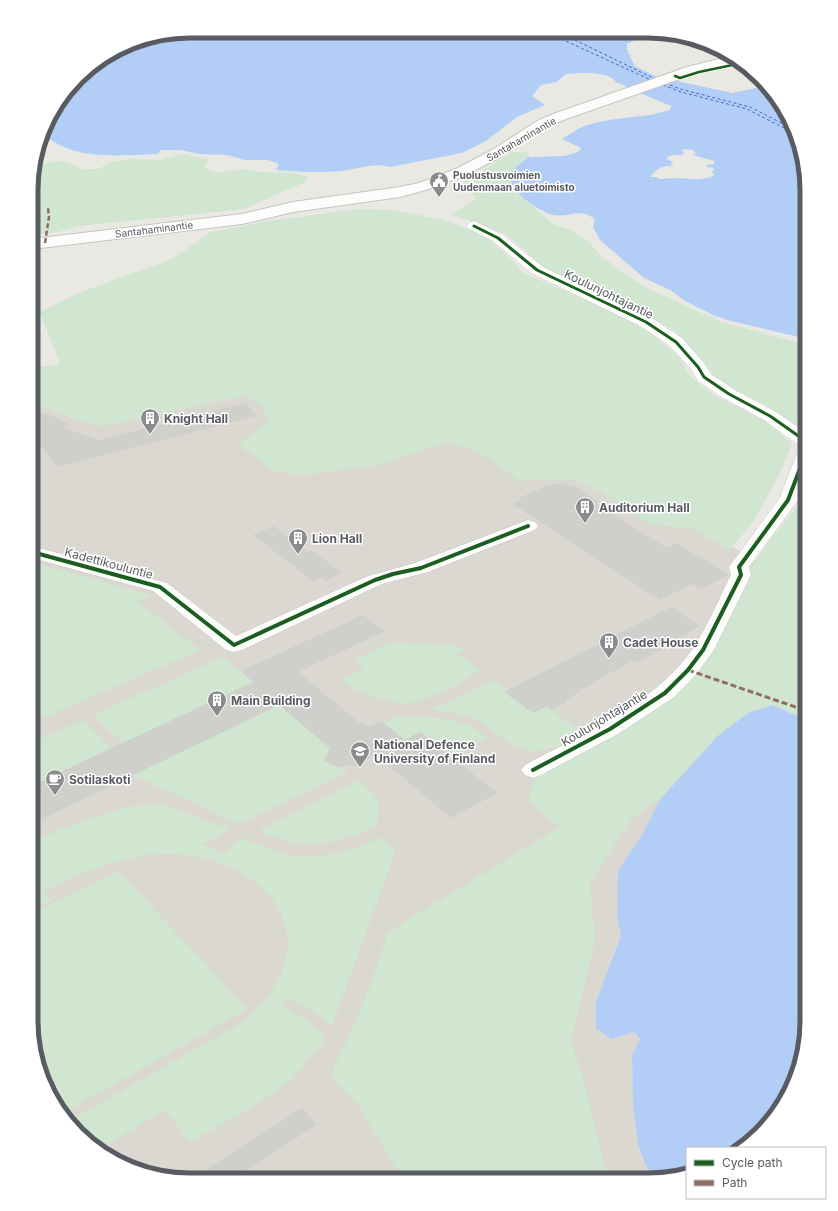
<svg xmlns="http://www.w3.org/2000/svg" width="838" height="1211" font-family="Inter,sans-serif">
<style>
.education{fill:#dad8d0}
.green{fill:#d0e6d0}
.water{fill:#b3cef6;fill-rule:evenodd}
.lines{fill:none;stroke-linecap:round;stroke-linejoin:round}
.ferry{stroke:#3f68c2;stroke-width:1;stroke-dasharray:3 2.5;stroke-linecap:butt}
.building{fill:#cfcfcb}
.street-casing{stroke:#c5c4c4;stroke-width:1}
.secondary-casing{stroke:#c5c5c5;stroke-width:2}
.street{fill:#fcfcfb;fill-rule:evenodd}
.secondary{fill:#fcfcfb;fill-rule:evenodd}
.quiet-far1{stroke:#8d6e63;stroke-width:2.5;stroke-dasharray:5 2.5;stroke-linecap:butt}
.quiet{stroke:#8d6e63;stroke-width:3;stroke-dasharray:6 3;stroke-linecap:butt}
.cycleway-far2-casing{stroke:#fff;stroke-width:4}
.cycleway-far1-casing{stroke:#fff;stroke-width:5}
.cycleway-casing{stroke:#fff;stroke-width:6}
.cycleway-far2{stroke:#1b5e20;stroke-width:2.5}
.cycleway-far1{stroke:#1b5e20;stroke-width:3}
.cycleway{stroke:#1b5e20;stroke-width:4}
.labels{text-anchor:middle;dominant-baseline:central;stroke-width:3;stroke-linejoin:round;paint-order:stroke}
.far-street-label{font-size:10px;fill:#585b61;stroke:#fff}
.far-poi-label{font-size:10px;font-weight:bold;fill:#585b61;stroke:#fff;text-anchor:start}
.street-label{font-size:12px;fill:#585b61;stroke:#fff}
.poi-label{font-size:12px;font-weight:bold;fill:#585b61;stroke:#fff;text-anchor:start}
.rim{fill:none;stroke:#585b61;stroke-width:5}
</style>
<rect width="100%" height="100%" fill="#e9e8e2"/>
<!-- education -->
<path class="education" d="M241,387L572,454L807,590V720L772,705L659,801L643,833L617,918L621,935L612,957L634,1032L640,1039L632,1055L633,1104L638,1145L651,1179H170L130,1168L94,1147L47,1091L31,1021L32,400Z"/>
<!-- green -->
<path class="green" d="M512,152H525L530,154L528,157L510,173L519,194L554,225L571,230L589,242L602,257L628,276L651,290L721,322L807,345V432L763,403L739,392L714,376L700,357L675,331L642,313L546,269L506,234L478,223L451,215L474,200L476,198L463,183Z
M182,154L208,159L205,168L217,173L243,169L262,172L293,173L309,177L305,182L244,209L80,226L58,232L32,235V169L34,164L63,161L84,169H99L111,162L134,159L161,160Z
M357,209L394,210L443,220L469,229L489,240L508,256L524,273L612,312L649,332L678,356L690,376L713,395L764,420L792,444L779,475L753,522L730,550L693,529L650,524L602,493L574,479L519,481L477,450L446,443L378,465L305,475L276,472L238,445L269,420L260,404L245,396L103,426L78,420L45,408L32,409V368L60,364L40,312L76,294L172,259L211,232L262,222Z
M807,481V720L772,705L748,713L718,735L662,796L630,821L590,883L595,940L571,1040L587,1092L608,1180L403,1179L357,1104L339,1085L332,1074C337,1057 346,1043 353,1027C367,996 378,964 388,932L559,827L528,800L535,774L671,697L765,546L795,509Z
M32,562L151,595L137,602L200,650L31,723Z
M396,642L454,645L465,649L457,654L481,670L444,692L405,705L358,691L341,680L365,668L355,660L384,645Z
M223,657L253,682L123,743L93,715Z
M495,680L509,690L505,692L533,713L547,706L582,733L558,746L536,752L516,747L476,719L431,708L455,699Z
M276,702L332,750L327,753L326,757L327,762C335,766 342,767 348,772L239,824L133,775L263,713Z
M401,716C424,716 451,717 473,728C478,730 483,735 488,738L452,757L421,732L405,740L383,723Z
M83,720L112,748L31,786V743Z
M359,781L379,799L377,826C355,834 327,847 303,844C287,842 273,836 259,830Z
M153,804L169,806L229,829L212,840L201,845L226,853L234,843L243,838C259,845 275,853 292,856C323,861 356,848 384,837L395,853L332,1026L316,1013L286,998L281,1005L305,1019L327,1037L293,1079L245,1112L190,1141L165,1110L98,1150L94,1147L71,1120L238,1025C335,951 278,858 170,854C123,853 84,872 44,892L51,900L31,909V842C71,826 110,807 153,804Z
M118,871L248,1009L65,1112L47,1091L31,1021V914Z"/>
<!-- water -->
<path class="water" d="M190,31L669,32L691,38L637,39L627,44V50L629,52L628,54L631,55L630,57L635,66L655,76L677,81L732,93L756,88L765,89L791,120L807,190V339L727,320L713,315L685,301L670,290L644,278L600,240L593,227L595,219C578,207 570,218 553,215C549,215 545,211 541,210C527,202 511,191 509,173L528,157L564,156L578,152L581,148L562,139C570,134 578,128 587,125C614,116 643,119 670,110L671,106L642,94V93L616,82C607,70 579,73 566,74L557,82L541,85L532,96L545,105L517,117L486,141L462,153L390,167C374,162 358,169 341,171C320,173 298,172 276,170L279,164L267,160H245L227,155L199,154L181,150H161L158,154C131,155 102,158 75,151C65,148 56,143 47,138L45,133L52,111L85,70L139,40ZM685,149L693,150L696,153L693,155L714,161V164L706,165L707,167L713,168L714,171L711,172L715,175C701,182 689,178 675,178C669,178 664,179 659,179L657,177H650C658,167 662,166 674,166L670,164L673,162L667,159V157L673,155H684L682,153H685L681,150Z
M772,705L807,720V1031L798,1072L780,1109L753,1141L741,1148H687V1171L651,1179L638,1145L633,1104L632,1055L640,1039L634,1032L612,1039L596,1029V1002L621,935L617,918L618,871L643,833L659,801L718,736L748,713Z"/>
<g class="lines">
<!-- ferry -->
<path class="ferry" d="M546,32L651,80
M554,32L577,41L655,79
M665,83L680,89L750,107L793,129
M663,85L681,92L747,109L794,133"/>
</g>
<!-- building -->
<path class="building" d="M245,403L257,416L56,467L39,443L32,448V418L41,412L71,424L64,428L99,440Z
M561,483L575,487L599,502L595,503L667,548L677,543L729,575L701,589L692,584L660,600L512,504L522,499L519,498L548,485Z
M274,526L308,552L312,550L342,573L326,581L322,577L313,581L253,535Z
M671,607L700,626L662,647L664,648L636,663L633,661L591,683L592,684L578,691L580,692L565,700L567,702L551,710L547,706L533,713L504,692Z
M363,615L385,631L298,672L360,723L363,722L370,727L381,721L405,740L420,732L497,793L451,818L376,755L354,767L350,764L342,767L335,766L324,761L330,748L279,705L44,818L31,805V786L253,682L241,671Z
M302,1108L317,1125L232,1179H191Z"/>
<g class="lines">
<defs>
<path id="street" d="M474,221L503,235L543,267L652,318L682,338L704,363L711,374L735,390L776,412L807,433V475L798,500L749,567L751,575L714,650L696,675L673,698L618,734L541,775L533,778L525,775L521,770L525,765C575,738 643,708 680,665C702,641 716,604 731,575L729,567L779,499L800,446L764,420L723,398L698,381L691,369L670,346L640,326L531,273L493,241L469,229L466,226L469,223Z
M528,520L535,522L538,526L535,530L428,572L382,584L242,650L234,652L226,650L153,591L32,558V546L167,583L236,636L368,576L415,563Z"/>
<path id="secondary" d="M731,56L741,62L697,73L566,119L549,126L502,156L466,175L429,189L400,197L293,212L242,224L32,249V239L242,214L293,202L400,187L419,183L456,169L492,150L539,120L556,113L687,67Z"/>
</defs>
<!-- street casing -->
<use href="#street" class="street-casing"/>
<!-- secondary casing -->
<use href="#secondary" class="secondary-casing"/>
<!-- street -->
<use href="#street" class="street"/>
<!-- secondary -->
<use href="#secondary" class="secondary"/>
<!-- quiet-far1 -->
<path class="quiet-far1" d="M45,243L49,217L48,208"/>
<!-- quiet -->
<path class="quiet" d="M688,670L807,711"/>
<defs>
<path id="cycleway-far2" d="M675,76L680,78L699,72L742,63"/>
<path id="cycleway-far1" d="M474,226L498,238L537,270L646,322L676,342L698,367L704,377L729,394L770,416L807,442
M800,467L807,449"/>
<path id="cycleway" d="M32,552L160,587L234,645L375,580L393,574L421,568L528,526
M533,770L610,729L665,693L688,670L703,650L741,575L739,567L788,500L801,466"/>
</defs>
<!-- cycleway-far2 casing -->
<use href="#cycleway-far2" class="cycleway-far2-casing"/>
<!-- cycleway-far1 casing -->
<use href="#cycleway-far1" class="cycleway-far1-casing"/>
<!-- cycleway casing -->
<use href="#cycleway" class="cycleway-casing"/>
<!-- cycleway-far2 -->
<use href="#cycleway-far2" class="cycleway-far2"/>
<!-- cycleway-far1 -->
<use href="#cycleway-far1" class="cycleway-far1"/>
<!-- cycleway -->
<use href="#cycleway" class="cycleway"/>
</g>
<!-- icons -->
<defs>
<symbol id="civic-pin" viewBox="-11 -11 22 30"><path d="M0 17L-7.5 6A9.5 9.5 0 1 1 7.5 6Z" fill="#8b8c8e" stroke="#fff"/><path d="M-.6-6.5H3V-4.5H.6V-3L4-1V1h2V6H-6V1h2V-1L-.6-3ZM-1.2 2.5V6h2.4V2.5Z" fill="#fff"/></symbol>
<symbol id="building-pin" viewBox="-11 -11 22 30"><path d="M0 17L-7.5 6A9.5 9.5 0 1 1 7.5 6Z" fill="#8b8c8e" stroke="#fff"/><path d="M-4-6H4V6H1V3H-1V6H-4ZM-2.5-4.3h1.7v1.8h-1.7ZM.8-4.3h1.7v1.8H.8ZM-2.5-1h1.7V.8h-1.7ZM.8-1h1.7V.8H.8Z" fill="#fff"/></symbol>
<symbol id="university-pin" viewBox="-11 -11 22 30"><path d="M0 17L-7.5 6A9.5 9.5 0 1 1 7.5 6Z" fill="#8b8c8e" stroke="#fff"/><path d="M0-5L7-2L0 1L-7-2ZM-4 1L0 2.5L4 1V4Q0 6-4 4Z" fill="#fff"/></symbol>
<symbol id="cafe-pin" viewBox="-11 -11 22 30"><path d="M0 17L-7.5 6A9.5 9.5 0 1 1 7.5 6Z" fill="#8b8c8e" stroke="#fff"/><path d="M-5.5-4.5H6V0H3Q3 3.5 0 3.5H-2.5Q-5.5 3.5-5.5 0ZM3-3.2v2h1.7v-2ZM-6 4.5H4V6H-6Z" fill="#fff"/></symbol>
</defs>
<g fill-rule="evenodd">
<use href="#civic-pin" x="428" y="170" width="22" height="30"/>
<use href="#building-pin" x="139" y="407" width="22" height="30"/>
<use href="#building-pin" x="574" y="496" width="22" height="30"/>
<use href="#building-pin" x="287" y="527" width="22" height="30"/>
<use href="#building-pin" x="598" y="631" width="22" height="30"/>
<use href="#building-pin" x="206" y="689" width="22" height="30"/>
<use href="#university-pin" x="349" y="740" width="22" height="30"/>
<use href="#cafe-pin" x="44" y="768" width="22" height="30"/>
</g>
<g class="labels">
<!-- far-street labels -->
<g class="far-street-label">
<text transform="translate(521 139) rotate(-30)">Santahaminantie</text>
<text transform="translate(154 229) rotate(-7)">Santahaminantie</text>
</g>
<!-- far-poi labels -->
<g class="far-poi-label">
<text x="453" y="175">Puolustusvoimien<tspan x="453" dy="12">Uudenmaan aluetoimisto</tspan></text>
</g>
<!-- street labels -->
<g class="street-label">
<text transform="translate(609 294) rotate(26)">Koulunjohtajantie</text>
<text transform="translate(109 563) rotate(15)">Kadettikouluntie</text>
<text transform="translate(604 718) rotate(-31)">Koulunjohtajantie</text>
</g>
<!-- poi labels -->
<g class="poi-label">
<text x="164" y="418">Knight Hall</text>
<text x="599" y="507">Auditorium Hall</text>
<text x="312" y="538">Lion Hall</text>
<text x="623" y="642">Cadet House</text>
<text x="231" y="700">Main Building</text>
<text x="374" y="744">National Defence<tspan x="374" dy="14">University of Finland</tspan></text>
<text x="69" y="779">Sotilaskoti</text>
</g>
</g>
<!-- crop -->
<path d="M0 0H838V1211H0ZM190 38H648A152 152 0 0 1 800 190V1021A152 152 0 0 1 648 1173H190A152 152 0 0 1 38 1021V190A152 152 0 0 1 190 38Z" fill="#fff" fill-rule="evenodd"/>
<path class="rim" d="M190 38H648A152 152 0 0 1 800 190V1021A152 152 0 0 1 648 1173H190A152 152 0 0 1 38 1021V190A152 152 0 0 1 190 38Z"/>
<!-- legend -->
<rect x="686" y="1147" width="140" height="52" fill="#ffffff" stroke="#bcbdc0"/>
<rect x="694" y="1160" width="20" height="6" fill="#1b5e20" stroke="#bcbdc0"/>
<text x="722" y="1167" font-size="12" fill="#585b61">Cycle path</text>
<rect x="694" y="1180" width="20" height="6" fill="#8d6e63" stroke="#bcbdc0"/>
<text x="722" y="1187" font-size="12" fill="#585b61">Path</text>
</svg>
